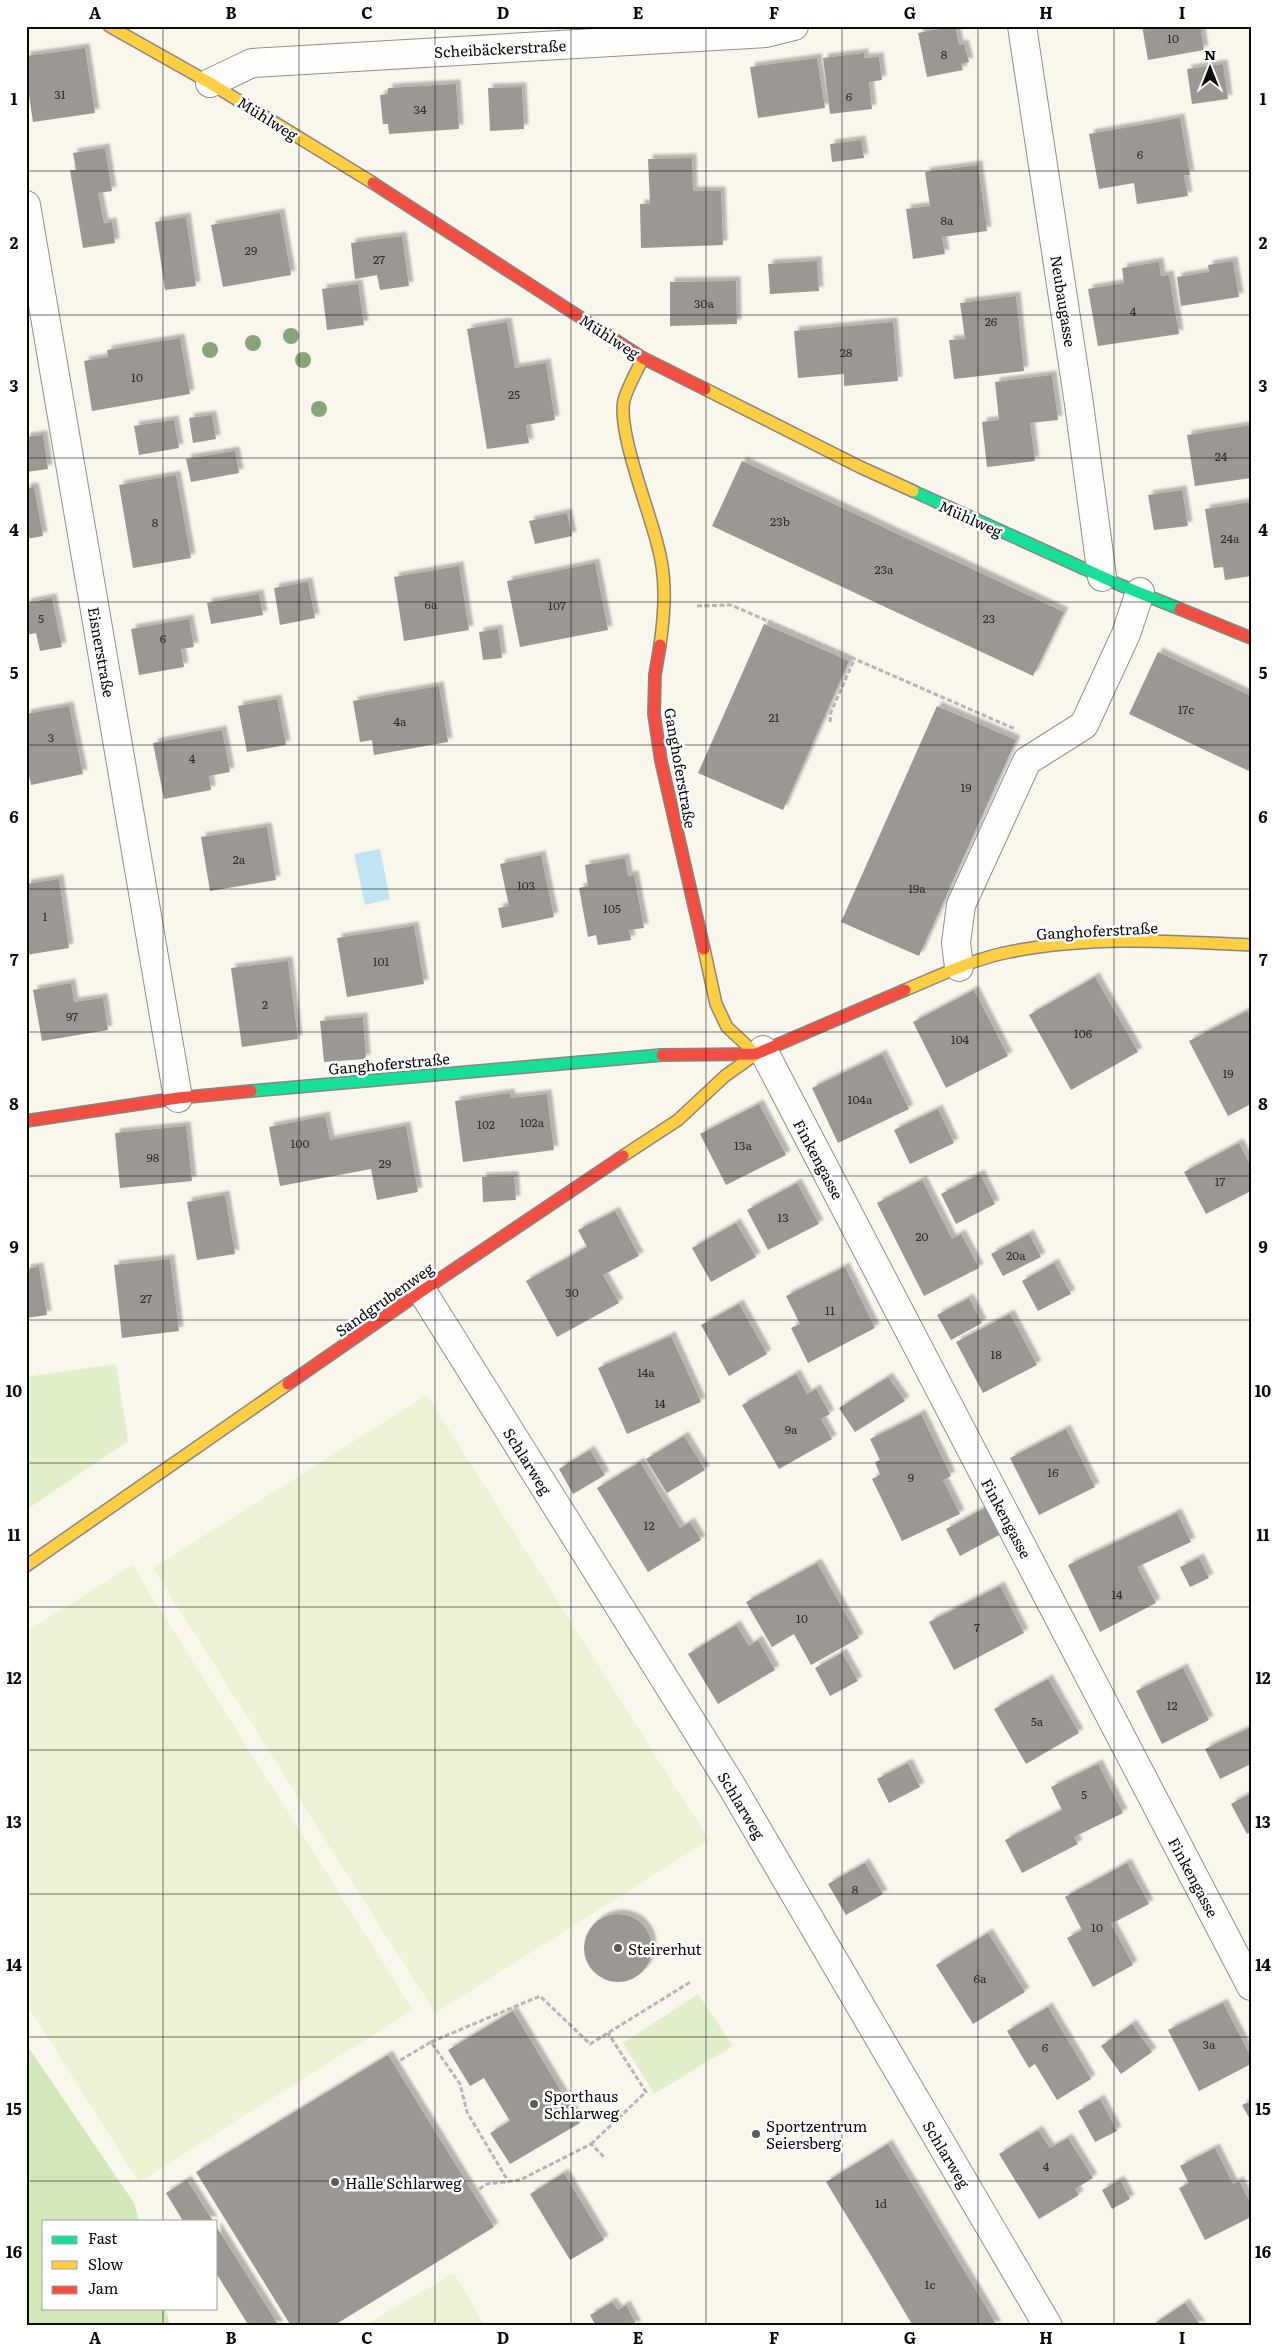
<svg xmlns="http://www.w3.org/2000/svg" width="1277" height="2352" font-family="Literata,serif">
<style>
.green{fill:#e2efcb}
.forest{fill:#d3e7b9}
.pitch{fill:#ecf3d5}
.water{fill:#c2e5f4}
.building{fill:#9b9893;filter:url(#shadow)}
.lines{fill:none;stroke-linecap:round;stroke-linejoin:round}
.street-casing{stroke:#91908b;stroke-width:30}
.fast-casing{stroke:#888682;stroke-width:14}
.slow-casing{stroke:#888682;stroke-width:14}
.jam-casing{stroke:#888682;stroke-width:14}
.path{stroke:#b6b5b4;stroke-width:3;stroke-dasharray:5 2.5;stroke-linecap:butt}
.street{stroke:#fefefc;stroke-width:28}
.fast{stroke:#16e098;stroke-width:11}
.slow{stroke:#ffcf43;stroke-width:11}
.jam{stroke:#f24e42;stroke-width:11}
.tree{fill:#88a478}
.grid{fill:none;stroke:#090909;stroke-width:1;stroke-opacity:0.55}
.poi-dot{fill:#5d5c58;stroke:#fff;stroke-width:2}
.labels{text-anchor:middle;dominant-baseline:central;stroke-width:5;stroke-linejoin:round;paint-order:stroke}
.number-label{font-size:12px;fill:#2e2d2c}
.street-label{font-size:15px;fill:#090909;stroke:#fff}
.poi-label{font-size:15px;fill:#090909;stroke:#fff;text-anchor:start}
.neatline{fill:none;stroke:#090909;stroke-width:2}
.grid-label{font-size:16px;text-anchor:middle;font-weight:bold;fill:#090909}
</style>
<defs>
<filter id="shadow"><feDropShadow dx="4.5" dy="-4.5" stdDeviation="1" flood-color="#0004"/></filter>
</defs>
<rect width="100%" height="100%" fill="#f9f6ec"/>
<!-- green -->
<path class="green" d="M116,1364L128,1441L26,1510V1377Z
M698,1994L733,2046L654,2094L623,2043Z"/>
<!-- forest -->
<path class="forest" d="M26,2044L134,2203L139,2221H44V2308H165L170,2326H26Z"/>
<!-- pitch -->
<path class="pitch" d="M427,1395L709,1840L435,2013L153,1568Z
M132,1565L413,2010L139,2182L26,2003V1632Z
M454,2273L485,2326H363Z"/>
<!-- water -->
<path class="water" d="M380,849L390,899L365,905L354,854Z"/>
<!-- building -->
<path class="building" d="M955,26L959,45L964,44L969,62L961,64L963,70L927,77L918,33Z
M1142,26H1200L1204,50L1148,60Z
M85,48L95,113L33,122L26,75V56Z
M864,53V58L879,57L882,80L869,82L872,109L830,114L823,58Z
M817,58L825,108L758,118L750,67Z
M1223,64L1228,99L1192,104L1187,69Z
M456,84L459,129L389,134L388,124H383L380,95L388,94V88Z
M522,87L524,129L490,131L488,88Z
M1180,118L1190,175H1184L1188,196L1137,204L1134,183L1099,189L1089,134Z
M861,140L864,158L832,162L830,144Z
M105,148L112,191L98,193L104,223L112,222L115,243L83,248L70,170H76L73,153Z
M692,158L693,191H721L723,245L641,248L640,204H650L648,159Z
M978,165L987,231L942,237L945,254L913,259L906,209L930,206L925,172Z
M280,213L291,275L223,287L211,225Z
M186,217L196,286L165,290L155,222Z
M402,236L409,286L380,290L377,275L355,279L351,243Z
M817,261L819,291L770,294L768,264Z
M1233,261L1239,297L1181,306L1177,277L1209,272L1208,265Z
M1159,262L1161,276L1169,275L1179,334L1098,346L1088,289L1124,283L1122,268Z
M736,281L737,324L670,326V282Z
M358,284L364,325L327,330L322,289Z
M1016,296L1024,371L954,379L949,340L965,339L960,303Z
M507,322L515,368L546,363L555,420L526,425L529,443L487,449L467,329Z
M893,322L898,381L844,386V374L798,378L794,331Z
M180,338L190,394L92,411L84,361L108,357L107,350Z
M1052,375L1058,420L1030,423L1035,461L987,467L982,422L999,420L995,382Z
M212,415L216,439L193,443L189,418Z
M174,420L179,448L139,455L134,426Z
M1251,425V478L1195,486L1187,435Z
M43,435L48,469L26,472V437Z
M235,451L239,473L191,482L186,459Z
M742,461L1064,612L1033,676L712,526Z
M176,475L191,558L133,568L119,485Z
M34,487L43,536L26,539V488Z
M1182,490L1188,526L1154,530L1148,495Z
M1251,502V576L1225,580L1223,567L1214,568L1205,509Z
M567,513L572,536L535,544L529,521Z
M595,563L608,630L520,647L507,581Z
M459,566L469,630L404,641L394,577Z
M308,582L315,618L280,625L274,588Z
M259,594L263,615L211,624L207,603Z
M52,598L62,647L40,651L36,633L26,635V603Z
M189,619L194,647L181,649L184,667L139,675L131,629Z
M764,624L849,661L783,810L698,773Z
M498,629L502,658L483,660L479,632Z
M1158,652L1251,696V772L1129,714Z
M439,686L448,742L374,755L372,740L360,742L353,701Z
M277,699L286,745L247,752L238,706Z
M69,706L83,774L31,785L26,761V714Z
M937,706L1016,740L919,956L841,922Z
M222,730L230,772L209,776L211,790L164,799L153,743Z
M267,827L276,880L210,891L201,837Z
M541,855L554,917L502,928L498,908L509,906L500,864Z
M625,858L628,876L634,875L644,928L629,930L631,940L598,945L596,935L588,937L579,888L588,886L585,865Z
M59,879L69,948L26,955V884Z
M414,926L424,984L347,997L337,938Z
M288,961L298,1039L242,1047L231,968Z
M1095,977L1138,1052L1071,1090L1029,1015Z
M71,983L74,1002L103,998L108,1030L42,1041L33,990Z
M974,990L1008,1056L946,1088L913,1022Z
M1247,1011L1251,1018V1104L1228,1116L1189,1041Z
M363,1017L366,1059L324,1062L320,1021Z
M882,1054L909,1109L838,1143L812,1088Z
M510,1093L511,1098L547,1094L554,1150L463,1162L455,1101Z
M759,1104L786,1155L726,1185L700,1134Z
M938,1109L954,1143L910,1164L894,1130Z
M325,1116L330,1140L406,1126L418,1192L377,1200L371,1169L280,1186L269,1127Z
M186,1126L192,1181L120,1188L115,1133Z
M1239,1143L1251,1166V1191L1206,1214L1184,1172Z
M980,1174L995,1204L956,1224L941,1194Z
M514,1176L516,1200L483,1202L482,1177Z
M922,1180L952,1239L961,1234L979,1268L924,1296L877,1203Z
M797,1183L819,1224L768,1250L747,1210Z
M225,1195L235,1254L197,1260L187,1202Z
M615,1211L639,1256L603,1275L619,1303L557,1337L526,1281L587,1247L578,1230Z
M736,1223L756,1257L711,1282L692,1248Z
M1029,1234L1041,1257L1003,1276L991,1254Z
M170,1259L179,1331L122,1338L114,1265Z
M1054,1263L1071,1294L1038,1311L1022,1281Z
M39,1267L47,1315L26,1318V1269Z
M845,1267L875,1328L808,1363L791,1328L800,1324L786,1296Z
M969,1298L982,1323L951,1340L937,1315Z
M739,1304L767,1354L729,1376L701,1325Z
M1010,1314L1037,1365L983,1393L956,1342Z
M671,1336L701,1402L627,1434L598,1368Z
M796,1374L807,1394L816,1389L830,1414L821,1419L832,1439L779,1469L742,1405Z
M888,1377L905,1401L855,1432L839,1408Z
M921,1414L951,1476L943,1480L960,1514L902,1541L872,1479L880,1475L875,1462L880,1460L870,1439Z
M1066,1429L1095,1487L1039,1515L1010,1458Z
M684,1436L705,1470L667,1493L646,1459Z
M590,1450L605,1475L573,1494L559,1469Z
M640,1462L680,1528L690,1522L701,1540L648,1572L597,1488Z
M985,1508L999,1535L960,1556L946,1529Z
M1177,1513L1191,1542L1137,1567L1156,1603L1100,1632L1068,1565Z
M1199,1558L1209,1578L1190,1587L1180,1567Z
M817,1563L859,1638L811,1665L794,1634L772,1647L746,1602Z
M1000,1586L1024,1633L954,1670L929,1622Z
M736,1625L749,1646L758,1640L775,1670L718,1704L688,1654Z
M842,1653L858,1681L830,1696L815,1668Z
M1183,1668L1209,1720L1162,1744L1136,1691Z
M1048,1679L1079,1733L1026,1764L994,1709Z
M1251,1727V1764L1220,1779L1205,1749Z
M908,1763L920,1787L889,1803L877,1779Z
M1098,1764L1123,1813L1074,1837L1078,1844L1022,1873L1005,1840L1062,1810L1051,1787Z
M1251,1793V1832L1247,1834L1231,1804Z
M865,1863L883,1894L846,1915L828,1884Z
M1127,1863L1149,1904L1111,1924L1133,1965L1093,1987L1067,1938L1082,1930L1065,1897Z
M584 1948a34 34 0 1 1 68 0a34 34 0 1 1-68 0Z
M988,1933L1025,1992L973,2024L936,1965Z
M1223,2003L1251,2057V2064L1199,2091L1168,2030Z
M1048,2007L1091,2079L1057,2100L1035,2064L1029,2068L1007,2031Z
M513,2011L580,2123L510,2164L490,2133L510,2121L484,2078L470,2086L448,2050Z
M1132,2024L1152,2052L1121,2074L1101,2046Z
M388,2055L494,2227L333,2326H291L196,2172Z
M1100,2099L1117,2131L1095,2142L1078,2111Z
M1251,2101V2121L1242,2105Z
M1038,2130L1050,2148L1068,2138L1093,2178L1075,2189L1079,2195L1039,2219L999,2154Z
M888,2144L986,2307L997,2326H913L875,2262L826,2182Z
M1215,2148L1233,2184L1239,2181L1251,2204V2217L1205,2240L1179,2188L1189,2183L1180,2166Z
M564,2173L604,2240L570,2260L530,2194Z
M187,2180L213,2221H183L166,2193Z
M1120,2180L1130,2199L1112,2209L1102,2190Z
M216,2226L279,2326H249L216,2273Z
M612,2302L618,2310L626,2305L637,2326H596L590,2315Z
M1185,2303L1201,2326H1151Z"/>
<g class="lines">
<defs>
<path id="street" d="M1022,26L1079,404L1102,577
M210,83L252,63L766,33L794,26
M26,205L178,1098
M959,967L956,943L961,905L1027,761L1084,725L1126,634L1140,592
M763,1050L1251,1986
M422,1291L731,1785L1048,2326"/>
<path id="fast" d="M913,491L1120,585L1180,609
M251,1091L662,1055"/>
<path id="slow" d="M109,26L210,83L373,183
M643,358C637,371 628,386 624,400C617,430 649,510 657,543C667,577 665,610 660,645
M705,389L860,467L913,491
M905,990C939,976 973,959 1009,952C1088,936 1171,941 1251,945
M623,1156L678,1120L725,1076L756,1054L727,1027L716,1004L704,949
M26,1566L288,1384"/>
<path id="jam" d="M373,183L643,358L705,389
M1180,609L1251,638
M660,645L655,675L654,714L661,761L704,949
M662,1055L756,1054L905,990
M26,1121L178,1098L251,1091
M288,1384L422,1291L623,1156"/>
</defs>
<!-- street casing -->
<use href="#street" class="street-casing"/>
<!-- fast casing -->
<use href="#fast" class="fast-casing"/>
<!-- slow casing -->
<use href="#slow" class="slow-casing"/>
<!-- jam casing -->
<use href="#jam" class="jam-casing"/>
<!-- path -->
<path class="path" d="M697,606L731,605L1015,729
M830,722L831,712L854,660
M431,2042L540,1996L590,2044L692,1981
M394,2064L431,2042L460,2084L467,2112L508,2181
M591,2144L646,2092L608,2033
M473,2193L487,2184L520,2180L591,2144L604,2157"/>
<!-- street -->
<use href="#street" class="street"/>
<!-- fast -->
<use href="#fast" class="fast"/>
<!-- slow -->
<use href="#slow" class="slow"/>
<!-- jam -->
<use href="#jam" class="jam"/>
</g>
<!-- trees -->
<g class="tree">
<circle cx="291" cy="336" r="8"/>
<circle cx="253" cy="343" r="8"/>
<circle cx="210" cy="350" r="8"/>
<circle cx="303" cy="360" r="8"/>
<circle cx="319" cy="409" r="8"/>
</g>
<!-- grid -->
<path class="grid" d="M163,26V2221M299,26V2326M435,26V2326M571,26V2326M706,26V2326M842,26V2326M978,26V2326M1114,26V2326M26,171H1251M26,315H1251M26,458H1251M26,602H1251M26,745H1251M26,889H1251M26,1032H1251M26,1176H1251M26,1320H1251M26,1463H1251M26,1607H1251M26,1750H1251M26,1894H1251M26,2037H1251M26,2181H1251M163,2308V2326"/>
<!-- markers -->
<g class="poi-dot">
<circle cx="618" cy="1948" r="5"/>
<circle cx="534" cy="2104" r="5"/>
<circle cx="756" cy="2134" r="5"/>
<circle cx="335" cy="2182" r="5"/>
</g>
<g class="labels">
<!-- number labels -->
<g class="number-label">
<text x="1173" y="38">10</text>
<text x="944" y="54">8</text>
<text x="60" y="94">31</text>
<text x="849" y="96">6</text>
<text x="420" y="109">34</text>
<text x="1140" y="154">6</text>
<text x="947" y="220">8a</text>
<text x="251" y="250">29</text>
<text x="379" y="259">27</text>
<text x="704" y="303">30a</text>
<text x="1133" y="311">4</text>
<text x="991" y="321">26</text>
<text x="846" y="352">28</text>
<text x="137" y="377">10</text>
<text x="514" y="394">25</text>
<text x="1221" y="456">24</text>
<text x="780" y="521">23b</text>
<text x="155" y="522">8</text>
<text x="1230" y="538">24a</text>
<text x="884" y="569">23a</text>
<text x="431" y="604">6a</text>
<text x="557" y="605">107</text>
<text x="41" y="618">5</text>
<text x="989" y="618">23</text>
<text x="163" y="638">6</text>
<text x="1186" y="709">17c</text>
<text x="774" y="717">21</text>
<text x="400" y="721">4a</text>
<text x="51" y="737">3</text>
<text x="192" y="758">4</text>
<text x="966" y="787">19</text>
<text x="239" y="859">2a</text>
<text x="526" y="885">103</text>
<text x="917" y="888">19a</text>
<text x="612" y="908">105</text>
<text x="45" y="916">1</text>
<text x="381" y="961">101</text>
<text x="265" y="1004">2</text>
<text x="72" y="1016">97</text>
<text x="1083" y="1033">106</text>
<text x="960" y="1039">104</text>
<text x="1228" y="1073">19</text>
<text x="860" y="1099">104a</text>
<text x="532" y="1122">102a</text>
<text x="486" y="1124">102</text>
<text x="300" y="1143">100</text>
<text x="743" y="1145">13a</text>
<text x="153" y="1157">98</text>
<text x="385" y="1163">29</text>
<text x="1220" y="1181">17</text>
<text x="783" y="1217">13</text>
<text x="922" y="1236">20</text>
<text x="1016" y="1255">20a</text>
<text x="572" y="1292">30</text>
<text x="146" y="1298">27</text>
<text x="830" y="1310">11</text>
<text x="996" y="1354">18</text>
<text x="646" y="1372">14a</text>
<text x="660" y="1403">14</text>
<text x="791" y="1429">9a</text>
<text x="1053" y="1472">16</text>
<text x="911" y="1477">9</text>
<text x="649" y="1525">12</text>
<text x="1117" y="1594">14</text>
<text x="802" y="1618">10</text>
<text x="977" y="1627">7</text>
<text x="1172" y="1705">12</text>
<text x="1037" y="1721">5a</text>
<text x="1084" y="1794">5</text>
<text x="855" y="1889">8</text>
<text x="1097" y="1927">10</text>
<text x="980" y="1978">6a</text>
<text x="1209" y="2044">3a</text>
<text x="1045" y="2047">6</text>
<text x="1046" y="2166">4</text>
<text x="881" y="2203">1d</text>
<text x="930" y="2284">1c</text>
</g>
<!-- street labels -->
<g class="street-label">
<text transform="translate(500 48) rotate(-3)">Scheibäckerstraße</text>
<text transform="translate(268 118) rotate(32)">Mühlweg</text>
<text transform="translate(1064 301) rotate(81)">Neubaugasse</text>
<text transform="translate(610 336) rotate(33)">Mühlweg</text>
<text transform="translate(971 518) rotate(24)">Mühlweg</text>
<text transform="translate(102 652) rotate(80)">Eisnerstraße</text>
<text transform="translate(681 768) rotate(80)">Ganghoferstraße</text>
<text transform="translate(1097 930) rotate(-3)">Ganghoferstraße</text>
<text transform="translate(389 1063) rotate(-5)">Ganghoferstraße</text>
<text transform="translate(819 1159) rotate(62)">Finkengasse</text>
<text transform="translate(384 1299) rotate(-35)">Sandgrubenweg</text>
<text transform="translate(528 1461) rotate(58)">Schlarweg</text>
<text transform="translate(1007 1518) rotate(62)">Finkengasse</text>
<text transform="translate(742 1805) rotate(59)">Schlarweg</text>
<text transform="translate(1194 1877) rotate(62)">Finkengasse</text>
<text transform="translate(947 2154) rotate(59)">Schlarweg</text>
</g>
<!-- poi labels -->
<g class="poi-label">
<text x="628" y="1948">Steirerhut</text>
<text x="544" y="2095">Sporthaus<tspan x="544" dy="17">Schlarweg</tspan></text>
<text x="766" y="2125">Sportzentrum<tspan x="766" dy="17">Seiersberg</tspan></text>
<text x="345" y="2182">Halle Schlarweg</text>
</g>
</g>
<!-- border -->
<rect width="1277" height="2352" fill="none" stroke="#ffffff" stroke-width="55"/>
<!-- legend -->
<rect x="42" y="2220" width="175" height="90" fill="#ffffff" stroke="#9d9d9d"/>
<rect x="52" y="2236" width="25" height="8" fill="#16e098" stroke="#9d9d9d"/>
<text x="88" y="2244" font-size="15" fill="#090909">Fast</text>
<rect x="52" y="2261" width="25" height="8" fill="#ffcf43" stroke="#9d9d9d"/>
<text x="88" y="2270" font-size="15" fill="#090909">Slow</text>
<rect x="52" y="2286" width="25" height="8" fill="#f24e42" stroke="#9d9d9d"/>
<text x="88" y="2294" font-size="15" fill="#090909">Jam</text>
<!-- north arrow -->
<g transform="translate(1210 68)" stroke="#ffffff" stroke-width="4" paint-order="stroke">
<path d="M0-4L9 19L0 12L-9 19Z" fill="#090909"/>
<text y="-8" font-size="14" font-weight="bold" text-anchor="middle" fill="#090909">N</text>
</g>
<rect x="28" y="28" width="1222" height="2296" class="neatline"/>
<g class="grid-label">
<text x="95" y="19">A</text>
<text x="231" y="19">B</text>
<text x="367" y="19">C</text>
<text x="503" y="19">D</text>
<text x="638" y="19">E</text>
<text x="774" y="19">F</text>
<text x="910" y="19">G</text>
<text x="1046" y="19">H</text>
<text x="1182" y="19">I</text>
<text x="14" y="105">1</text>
<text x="1263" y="105">1</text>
<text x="14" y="249">2</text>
<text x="1263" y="249">2</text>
<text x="14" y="392">3</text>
<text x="1263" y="392">3</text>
<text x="14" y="536">4</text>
<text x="1263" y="536">4</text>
<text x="14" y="679">5</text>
<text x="1263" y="679">5</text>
<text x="14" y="823">6</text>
<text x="1263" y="823">6</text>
<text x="14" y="966">7</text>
<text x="1263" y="966">7</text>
<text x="14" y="1110">8</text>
<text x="1263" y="1110">8</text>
<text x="14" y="1253">9</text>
<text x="1263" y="1253">9</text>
<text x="14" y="1397">10</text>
<text x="1263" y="1397">10</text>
<text x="14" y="1541">11</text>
<text x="1263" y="1541">11</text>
<text x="14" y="1684">12</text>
<text x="1263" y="1684">12</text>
<text x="14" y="1828">13</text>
<text x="1263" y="1828">13</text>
<text x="14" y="1971">14</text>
<text x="1263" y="1971">14</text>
<text x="14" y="2115">15</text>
<text x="1263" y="2115">15</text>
<text x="14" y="2258">16</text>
<text x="1263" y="2258">16</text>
<text x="95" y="2344">A</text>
<text x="231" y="2344">B</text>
<text x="367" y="2344">C</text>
<text x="503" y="2344">D</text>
<text x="638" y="2344">E</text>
<text x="774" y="2344">F</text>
<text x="910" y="2344">G</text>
<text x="1046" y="2344">H</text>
<text x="1182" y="2344">I</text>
</g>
</svg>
